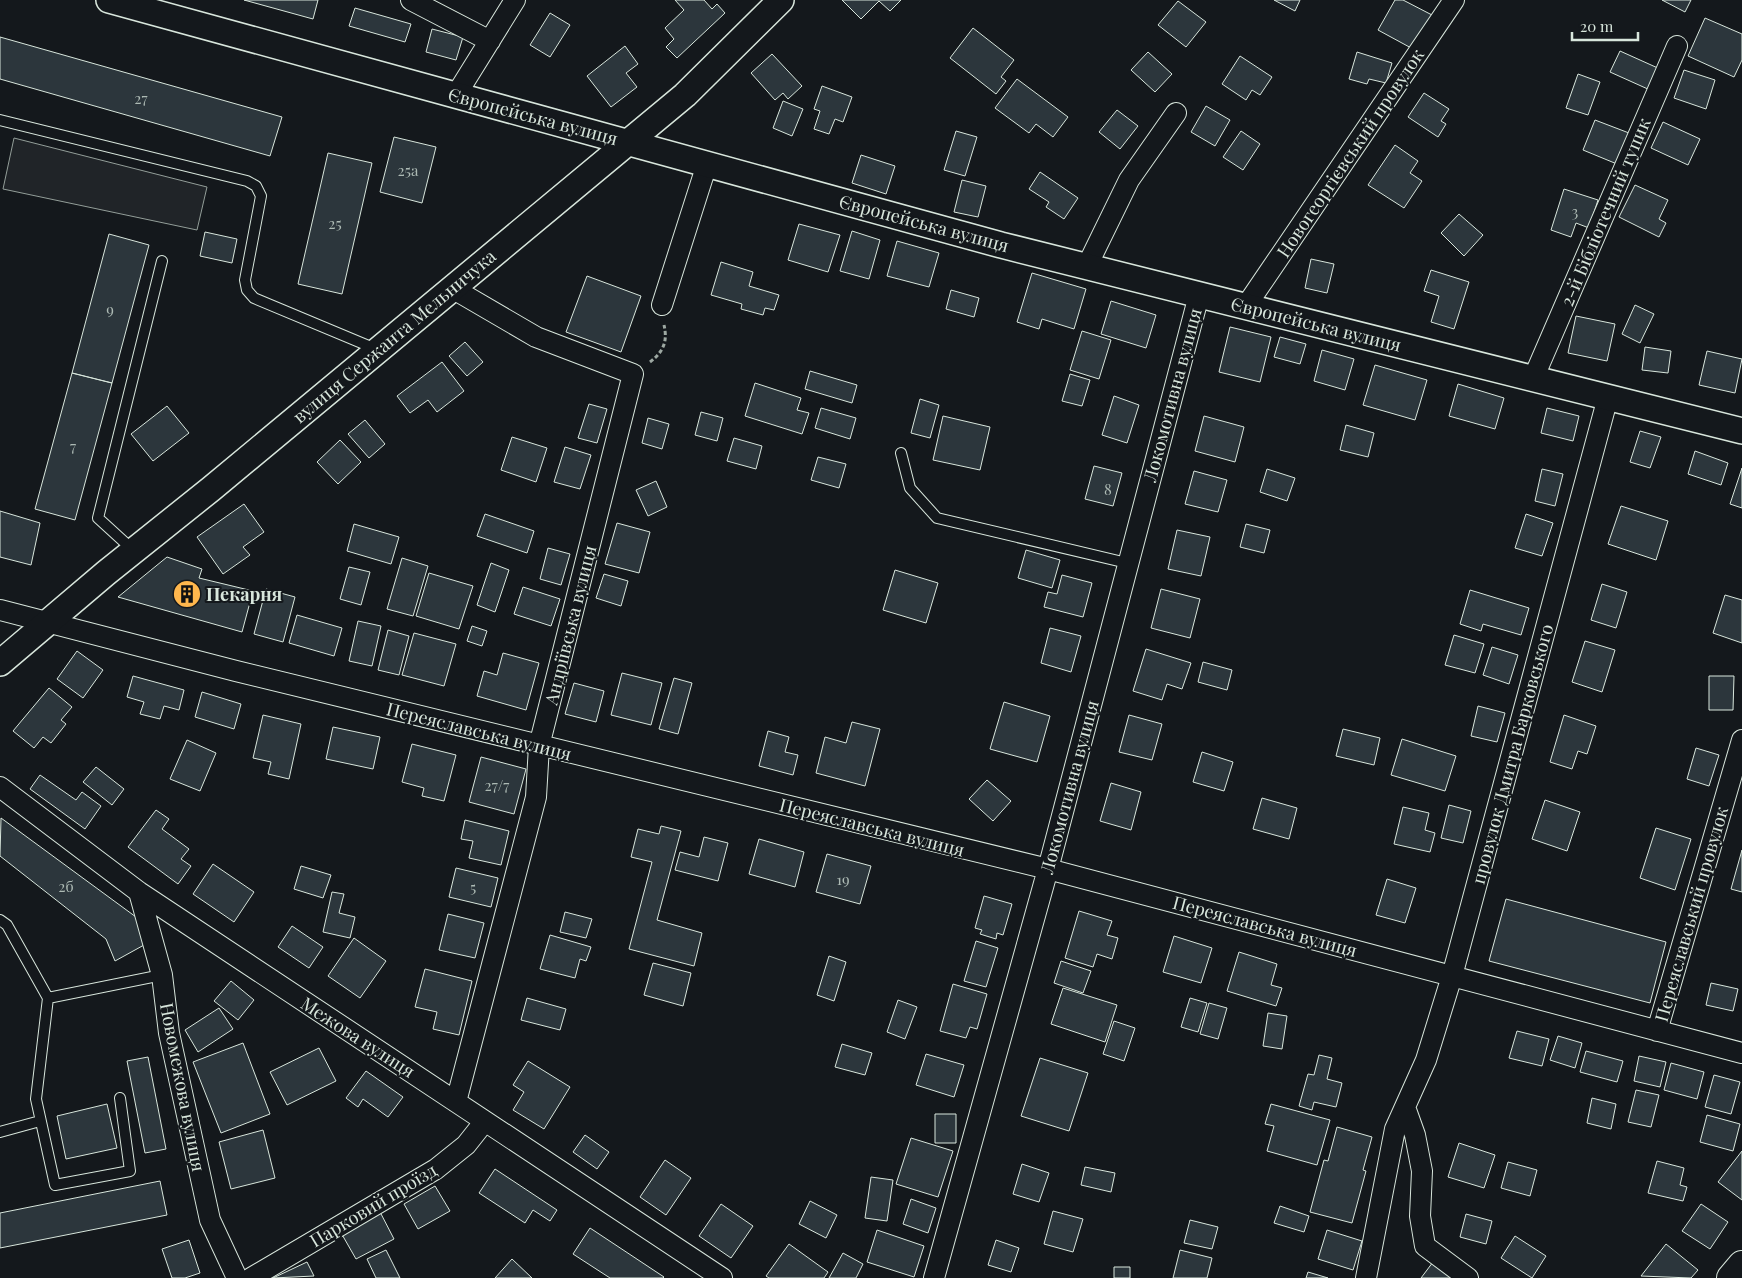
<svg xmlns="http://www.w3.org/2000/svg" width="1742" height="1278" font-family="'Playfair Display',serif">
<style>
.park{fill:#202428;stroke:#939e99}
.building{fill:#2c363c;stroke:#d8e6dc}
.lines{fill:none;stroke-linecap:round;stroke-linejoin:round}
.service-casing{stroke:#d8e6dc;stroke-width:12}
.minor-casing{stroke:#d8e6dc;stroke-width:22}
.tertiary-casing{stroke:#d8e6dc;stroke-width:28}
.primary-casing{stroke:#d8e6dc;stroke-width:30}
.path{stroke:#9da8a2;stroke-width:3;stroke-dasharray:4 2.5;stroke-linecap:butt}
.service{stroke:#14181c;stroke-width:10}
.minor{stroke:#14181c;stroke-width:20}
.tertiary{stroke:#14181c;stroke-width:25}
.primary{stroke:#14181c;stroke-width:28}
.labels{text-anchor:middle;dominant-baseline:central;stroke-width:4;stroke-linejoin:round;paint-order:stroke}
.number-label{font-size:15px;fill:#adbab4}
.street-label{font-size:18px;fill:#d8e6dc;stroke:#14181c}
.poi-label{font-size:18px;font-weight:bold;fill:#d8e6dc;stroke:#14181c;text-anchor:start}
</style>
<rect width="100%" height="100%" fill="#14181c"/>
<!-- park -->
<path class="park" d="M14,138L207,187L197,230L3,189Z"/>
<!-- building -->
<path class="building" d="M244,0H318L313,19Z
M675,0H704L712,9L717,4L725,13L677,58L666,47L674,39L665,28L684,10Z
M842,0H901L890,11L879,1L861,19Z
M1274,0H1300L1295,11Z
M1395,0H1403L1432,15L1413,49L1378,30Z
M1662,0H1691L1685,12Z
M1178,1L1206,22L1186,47L1158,25Z
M355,8L411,24L405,42L349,26Z
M550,13L570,25L550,57L530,45Z
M1705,18L1742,34V60L1734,77L1688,56Z
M973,28L1014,60L1001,77L1006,81L996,94L950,58Z
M432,29L463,37L456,60L426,52Z
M0,37L282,117L270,156L0,79Z
M625,46L638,64L626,73L637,87L611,107L587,76Z
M1620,51L1660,69L1650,90L1610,72Z
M1148,52L1172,74L1155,92L1131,70Z
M1357,52L1392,63L1386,83L1369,79L1367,84L1349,79Z
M772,54L802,86L788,99L783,93L775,100L751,73Z
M1240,56L1272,77L1260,95L1252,90L1246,100L1222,84Z
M1684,70L1715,80L1706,109L1674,98Z
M1578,74L1600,82L1588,115L1566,108Z
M1017,79L1068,117L1053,137L1036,124L1029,133L995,108Z
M822,86L852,97L843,122L835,119L829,134L814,129L820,111L814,109Z
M1424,93L1449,109L1441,121L1446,124L1438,137L1408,117Z
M783,101L803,109L792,136L773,128Z
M1206,106L1230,120L1215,146L1191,132Z
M1117,110L1138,126L1120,149L1099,132Z
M1595,120L1629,133L1617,164L1583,150Z
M1663,122L1700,139L1688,165L1651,148Z
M956,131L977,137L965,176L944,170Z
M1241,131L1260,144L1243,170L1223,157Z
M394,137L436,147L422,203L380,192Z
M1395,145L1418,161L1410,173L1422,181L1404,208L1368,185Z
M328,153L372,163L342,294L298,284Z
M861,155L895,166L886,194L852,183Z
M1040,172L1078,198L1064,219L1046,207L1049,202L1029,189Z
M962,180L986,186L978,217L954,212Z
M1635,185L1668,200L1659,219L1666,223L1659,237L1619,217Z
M1564,189L1598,200L1589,228L1576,223L1571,237L1551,230Z
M1459,214L1483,235L1464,256L1441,233Z
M799,224L840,235L828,272L788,260Z
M852,231L880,240L869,279L840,271Z
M205,232L237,239L232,263L200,256Z
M109,234L149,245L112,383L72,373Z
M897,241L939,253L929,287L887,276Z
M1311,259L1334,264L1327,293L1305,288Z
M721,262L753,272L749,286L779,295L774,310L765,308L763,315L741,309L742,304L711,295Z
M1431,270L1469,282L1454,329L1431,322L1439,296L1424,291Z
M1032,273L1086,289L1074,329L1042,319L1039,329L1017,322Z
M587,276L641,296L621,352L566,332Z
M951,290L979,298L974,317L946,309Z
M1111,301L1156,315L1146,348L1101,334Z
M1635,305L1654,314L1640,343L1622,334Z
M1576,316L1615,324L1607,361L1568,353Z
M1230,327L1271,337L1260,382L1219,372Z
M1082,331L1111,340L1099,379L1070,370Z
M1280,337L1306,344L1300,364L1274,357Z
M465,342L483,362L467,376L449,356Z
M1645,347L1671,351L1668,373L1642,370Z
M1322,350L1354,359L1345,390L1314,381Z
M1707,351L1742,359L1735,393L1699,385Z
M442,362L464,391L437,412L428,400L410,413L397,396Z
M1375,365L1427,380L1415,420L1363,405Z
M810,371L857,385L852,403L805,389Z
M72,373L112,383L75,520L35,509Z
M1070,374L1090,380L1082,406L1062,401Z
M755,383L801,398L797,410L809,413L802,434L745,416Z
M1458,384L1504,398L1495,429L1449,416Z
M1114,396L1139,405L1127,443L1102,435Z
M920,399L939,405L930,438L911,433Z
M589,404L607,409L597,443L578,438Z
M167,406L189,433L153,461L131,434Z
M821,408L856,418L850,439L815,428Z
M1547,408L1579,416L1573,441L1541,433Z
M701,412L723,418L717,441L695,435Z
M943,416L990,427L980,470L933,460Z
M1204,416L1244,427L1235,462L1195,451Z
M648,418L669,424L662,449L642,443Z
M365,420L385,444L369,458L348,434Z
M1346,425L1374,433L1368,457L1340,450Z
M1640,431L1661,437L1650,468L1630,462Z
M512,437L547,448L536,482L501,470Z
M734,438L762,446L756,469L727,461Z
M340,440L361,462L338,484L317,462Z
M565,447L591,455L580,489L554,482Z
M1695,451L1728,463L1721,485L1688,474Z
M818,457L846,464L839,488L811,480Z
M1094,466L1122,473L1113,506L1085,499Z
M1742,468V508L1730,504Z
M1267,469L1295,478L1287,501L1260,492Z
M1542,469L1563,474L1555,506L1535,501Z
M1194,471L1227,480L1218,512L1185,504Z
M656,481L667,507L648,516L636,490Z
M244,504L264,532L243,547L250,555L223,574L197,537Z
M1621,506L1668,521L1656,560L1608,544Z
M0,511L40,523L31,565L0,557Z
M485,514L534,531L527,553L477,536Z
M1526,514L1553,523L1542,556L1515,548Z
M617,523L650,532L639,573L605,564Z
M354,524L399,537L391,564L347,551Z
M1246,524L1270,530L1264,553L1240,547Z
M1177,530L1210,537L1201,576L1168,569Z
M548,548L570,554L561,585L540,579Z
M1026,550L1060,560L1052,588L1018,578Z
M167,557L202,569L199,578L253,591L242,632L118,597Z
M402,558L428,566L413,616L387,609Z
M491,563L509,570L495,612L477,605Z
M349,567L370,572L361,605L340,599Z
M895,570L938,583L926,623L883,610Z
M429,573L473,586L459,629L416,616Z
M604,574L628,581L621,606L596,598Z
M1062,575L1092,583L1083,617L1044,607L1048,592L1057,594Z
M1602,584L1627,592L1616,628L1591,620Z
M523,587L560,599L551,626L514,614Z
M266,589L295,597L283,642L254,634Z
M1161,589L1200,599L1190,638L1151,628Z
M1470,590L1529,608L1521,635L1483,624L1481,631L1460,624Z
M1725,595L1742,600V643L1713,633Z
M297,615L342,628L334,656L289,643Z
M358,621L381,626L372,666L349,661Z
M472,626L487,631L482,646L467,641Z
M1050,628L1081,636L1071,672L1041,663Z
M388,630L409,636L399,675L378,670Z
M414,633L456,644L444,686L402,675Z
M1454,635L1484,644L1475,673L1445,665Z
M1585,641L1615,650L1602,692L1572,682Z
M1492,647L1518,655L1509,684L1483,675Z
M1146,649L1191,663L1182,689L1167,684L1162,700L1133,691Z
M77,651L103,670L83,698L57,679Z
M503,653L539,663L526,710L477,696L484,671L497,675Z
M1203,662L1232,670L1227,690L1198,682Z
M622,673L662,683L651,725L611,715Z
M133,676L184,690L179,710L164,706L160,719L140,714L144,702L127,697Z
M1709,676H1734L1733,710H1709Z
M674,678L692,683L678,734L659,729Z
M574,683L604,691L596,722L565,714Z
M49,688L72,707L61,720L66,724L51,743L43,737L34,748L13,731Z
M202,692L241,704L234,729L195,717Z
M1004,702L1050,716L1037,762L990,749Z
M1478,706L1505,713L1497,742L1471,736Z
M263,715L301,724L289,779L268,774L271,762L253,758Z
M1129,715L1162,724L1152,760L1119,752Z
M1564,715L1596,726L1587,754L1578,751L1572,769L1550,762Z
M852,722L880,729L865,786L816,773L825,737L846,743Z
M333,727L380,737L373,769L326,759Z
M1343,729L1380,738L1374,765L1336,756Z
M768,731L789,737L785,752L798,755L793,775L759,766Z
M1402,739L1456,756L1445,791L1391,775Z
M187,740L216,753L200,791L170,779Z
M412,744L456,755L444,801L422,796L424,788L402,782Z
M1696,748L1719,755L1709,786L1687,779Z
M1202,752L1233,762L1224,791L1193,782Z
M481,757L526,769L514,814L469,802Z
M96,767L124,789L112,805L83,782Z
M40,775L76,800L82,792L101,806L85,829L30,789Z
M987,780L1011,801L993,821L969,799Z
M1111,783L1141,792L1131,830L1100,821Z
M1262,798L1297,808L1289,839L1253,829Z
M1545,800L1580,812L1567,851L1532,839Z
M1449,805L1471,811L1463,843L1441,838Z
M1403,807L1429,813L1425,830L1435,833L1430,852L1394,844Z
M156,810L169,819L162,829L189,849L181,859L191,866L178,884L128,847Z
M1,818L136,917L144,945L115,961L106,939L0,856Z
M465,820L509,831L501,865L469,858L473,841L461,839Z
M661,826L681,831L657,920L702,933L694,966L629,949L652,862L631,857L638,829L659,834Z
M1656,828L1691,839L1675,890L1640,878Z
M704,837L728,843L718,881L675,870L680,852L699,857Z
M759,839L804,852L795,887L749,874Z
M1742,850V892L1731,889Z
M827,854L871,866L860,904L816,892Z
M213,864L254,892L234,922L193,894Z
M301,866L331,875L323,898L294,889Z
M456,868L498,878L491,907L449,897Z
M1387,879L1416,888L1405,923L1376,915Z
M332,892L344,894L339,913L355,917L350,938L323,932Z
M984,896L1012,904L1003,935L997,933L996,939L980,934L982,930L975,928Z
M1506,899L1666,942L1650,1003L1489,961Z
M1079,911L1112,921L1107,935L1118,938L1112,959L1097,954L1093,967L1065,958Z
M565,912L592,919L586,938L560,932Z
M448,914L484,923L475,958L439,950Z
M292,926L323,947L309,968L278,947Z
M550,935L591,947L586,961L580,959L575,978L540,969Z
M1174,936L1212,948L1201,983L1163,972Z
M354,938L386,961L360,998L328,976Z
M976,941L998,948L986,987L964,981Z
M1239,952L1277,964L1271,985L1282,988L1276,1006L1227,991Z
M829,956L846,962L834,1001L817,995Z
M1061,961L1091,971L1083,993L1054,983Z
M653,963L691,973L683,1006L644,995Z
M425,969L472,981L459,1035L433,1029L437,1012L415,1007Z
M231,981L254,1000L238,1020L214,1001Z
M1711,983L1738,989L1733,1011L1706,1005Z
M953,984L987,994L977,1029L970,1027L966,1038L940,1031Z
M1063,988L1117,1005L1105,1042L1051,1024Z
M527,998L566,1009L560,1030L521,1020Z
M1190,998L1207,1003L1198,1032L1181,1027Z
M898,1000L917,1007L905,1039L887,1032Z
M1209,1003L1227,1008L1218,1039L1200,1034Z
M219,1008L233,1029L198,1052L185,1030Z
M1268,1013L1287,1016L1282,1049L1263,1046Z
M1114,1021L1135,1028L1124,1061L1103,1054Z
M1517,1031L1549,1039L1542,1066L1509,1058Z
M1558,1036L1582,1043L1575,1068L1550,1060Z
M243,1043L270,1114L221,1133L193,1062Z
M842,1044L872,1053L865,1075L835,1067Z
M319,1048L336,1081L287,1105L270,1072Z
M1586,1051L1623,1061L1617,1082L1580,1072Z
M926,1054L964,1065L954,1097L916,1085Z
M1319,1055L1332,1058L1327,1079L1342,1083L1336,1107L1314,1102L1312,1110L1299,1106L1308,1074L1314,1075Z
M1639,1056L1666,1062L1660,1087L1634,1081Z
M148,1057L166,1149L145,1153L127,1061Z
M1040,1058L1088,1073L1069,1131L1021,1116Z
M528,1061L570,1087L544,1129L513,1110L524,1092L513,1085Z
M1671,1063L1704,1072L1697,1099L1664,1090Z
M366,1071L403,1097L388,1117L363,1099L358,1107L346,1098Z
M1714,1075L1740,1082L1731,1114L1705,1107Z
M1636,1090L1659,1095L1651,1127L1628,1122Z
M1592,1098L1616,1104L1611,1129L1587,1123Z
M107,1104L117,1148L66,1159L57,1116Z
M1271,1104L1330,1120L1317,1165L1267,1151L1274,1126L1265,1124Z
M935,1114H956V1143H935Z
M1707,1115L1740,1124L1733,1151L1700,1142Z
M1337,1127L1372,1137L1363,1170L1366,1171L1352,1223L1310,1212L1324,1160L1328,1161Z
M263,1130L275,1178L231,1189L219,1142Z
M585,1135L609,1152L597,1169L573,1152Z
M911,1138L953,1151L938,1197L896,1184Z
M1459,1143L1495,1155L1484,1188L1448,1177Z
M1742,1151V1200L1718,1182Z
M665,1160L691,1178L666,1215L640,1197Z
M1657,1161L1684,1168L1680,1185L1687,1187L1683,1201L1648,1193Z
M1508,1162L1537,1170L1530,1196L1501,1188Z
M1022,1164L1049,1173L1039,1202L1013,1194Z
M1085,1167L1115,1173L1111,1192L1081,1185Z
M495,1169L557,1210L550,1221L533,1210L525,1223L479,1193Z
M871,1177L893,1180L887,1221L865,1218Z
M160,1181L167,1215L0,1248V1213Z
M435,1186L450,1211L418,1229L404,1204Z
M911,1199L936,1208L928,1233L903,1224Z
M810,1201L837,1215L826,1238L799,1224Z
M721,1204L753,1226L731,1258L699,1236Z
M1701,1204L1728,1222L1710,1249L1682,1231Z
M1280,1206L1309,1216L1304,1232L1274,1223Z
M379,1210L394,1239L356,1259L340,1231Z
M1053,1211L1083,1219L1073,1252L1044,1244Z
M1466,1214L1492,1221L1486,1244L1460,1237Z
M1190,1220L1218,1227L1212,1249L1184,1243Z
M590,1228L664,1277L663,1278H610L573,1254Z
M877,1230L924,1246L914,1277L867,1262Z
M1327,1230L1362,1241L1353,1270L1318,1259Z
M1515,1236L1546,1256L1532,1278L1501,1258Z
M189,1240L200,1273L185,1278H172L162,1249Z
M996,1240L1019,1248L1011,1272L988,1265Z
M789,1244L828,1272L824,1278H769L766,1276Z
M1666,1244L1698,1270L1691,1278L1641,1276Z
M386,1250L400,1278H376L367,1259Z
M1180,1250L1212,1258L1207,1278H1173Z
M843,1253L863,1264L856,1278H829Z
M512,1259L532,1278H495Z
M307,1262L314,1276L273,1278Z
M1433,1262L1455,1278H1421Z
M1114,1267H1130V1278H1114Z
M1308,1272L1328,1278H1306Z"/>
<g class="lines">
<defs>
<path id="service" d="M0,120L247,181L256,186L261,196L245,280L247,290L254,298L376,349
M901,453L910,488L937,518L1127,563
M133,550L98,518L162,261
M0,920L7,925L48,998L162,975
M48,998L36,1099L55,1185L130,1171L120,1098
M0,1132L40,1121"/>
<path id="minor" d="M411,0L490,41
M456,95L515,0
M1087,266L1129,180L1176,113
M452,288L536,337L633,374L539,746L536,797L456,1102
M662,305L707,164
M1246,306L1454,0
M1533,379L1677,46
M0,610L236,671L1048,869L1742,1053
M0,787L139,892L722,1278
M139,892L162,975L169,1033L210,1220L237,1278
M1657,1031L1742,740
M1405,1107L1415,1135L1422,1171L1420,1216L1425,1246L1468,1278
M251,1278L436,1169L466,1145L485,1121
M934,1278L1048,869L1199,295
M1366,1278L1395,1129L1426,1060L1452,976L1608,397"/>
<path id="tertiary" d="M109,0L1001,245L1742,431
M0,663L106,573L211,489L685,95L781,0"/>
<path id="primary" d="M1731,1278L1742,1265"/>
</defs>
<!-- service casing -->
<use href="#service" class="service-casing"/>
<!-- minor casing -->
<use href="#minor" class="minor-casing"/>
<!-- tertiary casing -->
<use href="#tertiary" class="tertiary-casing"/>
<!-- primary casing -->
<use href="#primary" class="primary-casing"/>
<!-- path -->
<path class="path" d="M650,362C663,352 668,342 664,325"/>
<!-- service -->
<use href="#service" class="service"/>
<!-- minor -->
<use href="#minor" class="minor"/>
<!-- tertiary -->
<use href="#tertiary" class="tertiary"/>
<!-- primary -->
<use href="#primary" class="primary"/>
</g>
<!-- icons -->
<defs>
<symbol id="building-disc" viewBox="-11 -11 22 22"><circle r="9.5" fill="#ffb74d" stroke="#14181c"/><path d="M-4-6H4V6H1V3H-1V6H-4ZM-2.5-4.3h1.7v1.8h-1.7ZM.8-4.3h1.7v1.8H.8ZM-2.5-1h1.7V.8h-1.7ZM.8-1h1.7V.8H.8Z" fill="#111"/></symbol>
</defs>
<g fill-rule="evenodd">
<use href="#building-disc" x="171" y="578" width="32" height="32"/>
</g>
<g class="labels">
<!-- number labels -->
<g class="number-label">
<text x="141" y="98">27</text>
<text x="408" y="170">25а</text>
<text x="1575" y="211">3</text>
<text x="335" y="223">25</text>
<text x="110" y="309">9</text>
<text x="73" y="446">7</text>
<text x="1108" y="489">8</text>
<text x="497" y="785">27/7</text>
<text x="843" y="879">19</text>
<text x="66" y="886">2б</text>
<text x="473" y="887">5</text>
</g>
<!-- street labels -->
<g class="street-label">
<text transform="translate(533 116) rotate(15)">Європейська вулиця</text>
<text transform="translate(1350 153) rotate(-56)">Новогеоргієвський провулок</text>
<text transform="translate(1605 212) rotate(-67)">2-й Бібліотечний тупик</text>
<text transform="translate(924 223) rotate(15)">Європейська вулиця</text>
<text transform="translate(1316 324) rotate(14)">Європейська вулиця</text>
<text transform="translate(394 336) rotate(-40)">вулиця Сержанта Мельничука</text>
<text transform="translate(1172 395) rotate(-75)">Локомотивна вулиця</text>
<text transform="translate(570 625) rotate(-76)">Андріївська вулиця</text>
<text transform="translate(479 731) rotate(14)">Переяславська вулиця</text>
<text transform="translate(1512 754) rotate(-75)">провулок Дмитра Барковського</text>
<text transform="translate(1069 787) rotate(-75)">Локомотивна вулиця</text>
<text transform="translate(872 827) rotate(14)">Переяславська вулиця</text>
<text transform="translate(1691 914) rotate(-74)">Переяславський провулок</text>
<text transform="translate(1265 926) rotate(15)">Переяславська вулиця</text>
<text transform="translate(358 1037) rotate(33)">Межова вулиця</text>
<text transform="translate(183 1087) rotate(79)">Новомежова вулиця</text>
<text transform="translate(373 1205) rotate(-31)">Парковий проїзд</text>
</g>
<!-- poi labels -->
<g class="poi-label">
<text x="206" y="594">Пекарня</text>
</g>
</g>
<!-- scale -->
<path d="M1572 32v8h66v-8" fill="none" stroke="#d8e6dc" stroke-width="2.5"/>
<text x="1580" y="32" font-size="15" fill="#d8e6dc" stroke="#14181c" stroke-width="4" paint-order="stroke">20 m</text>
</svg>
